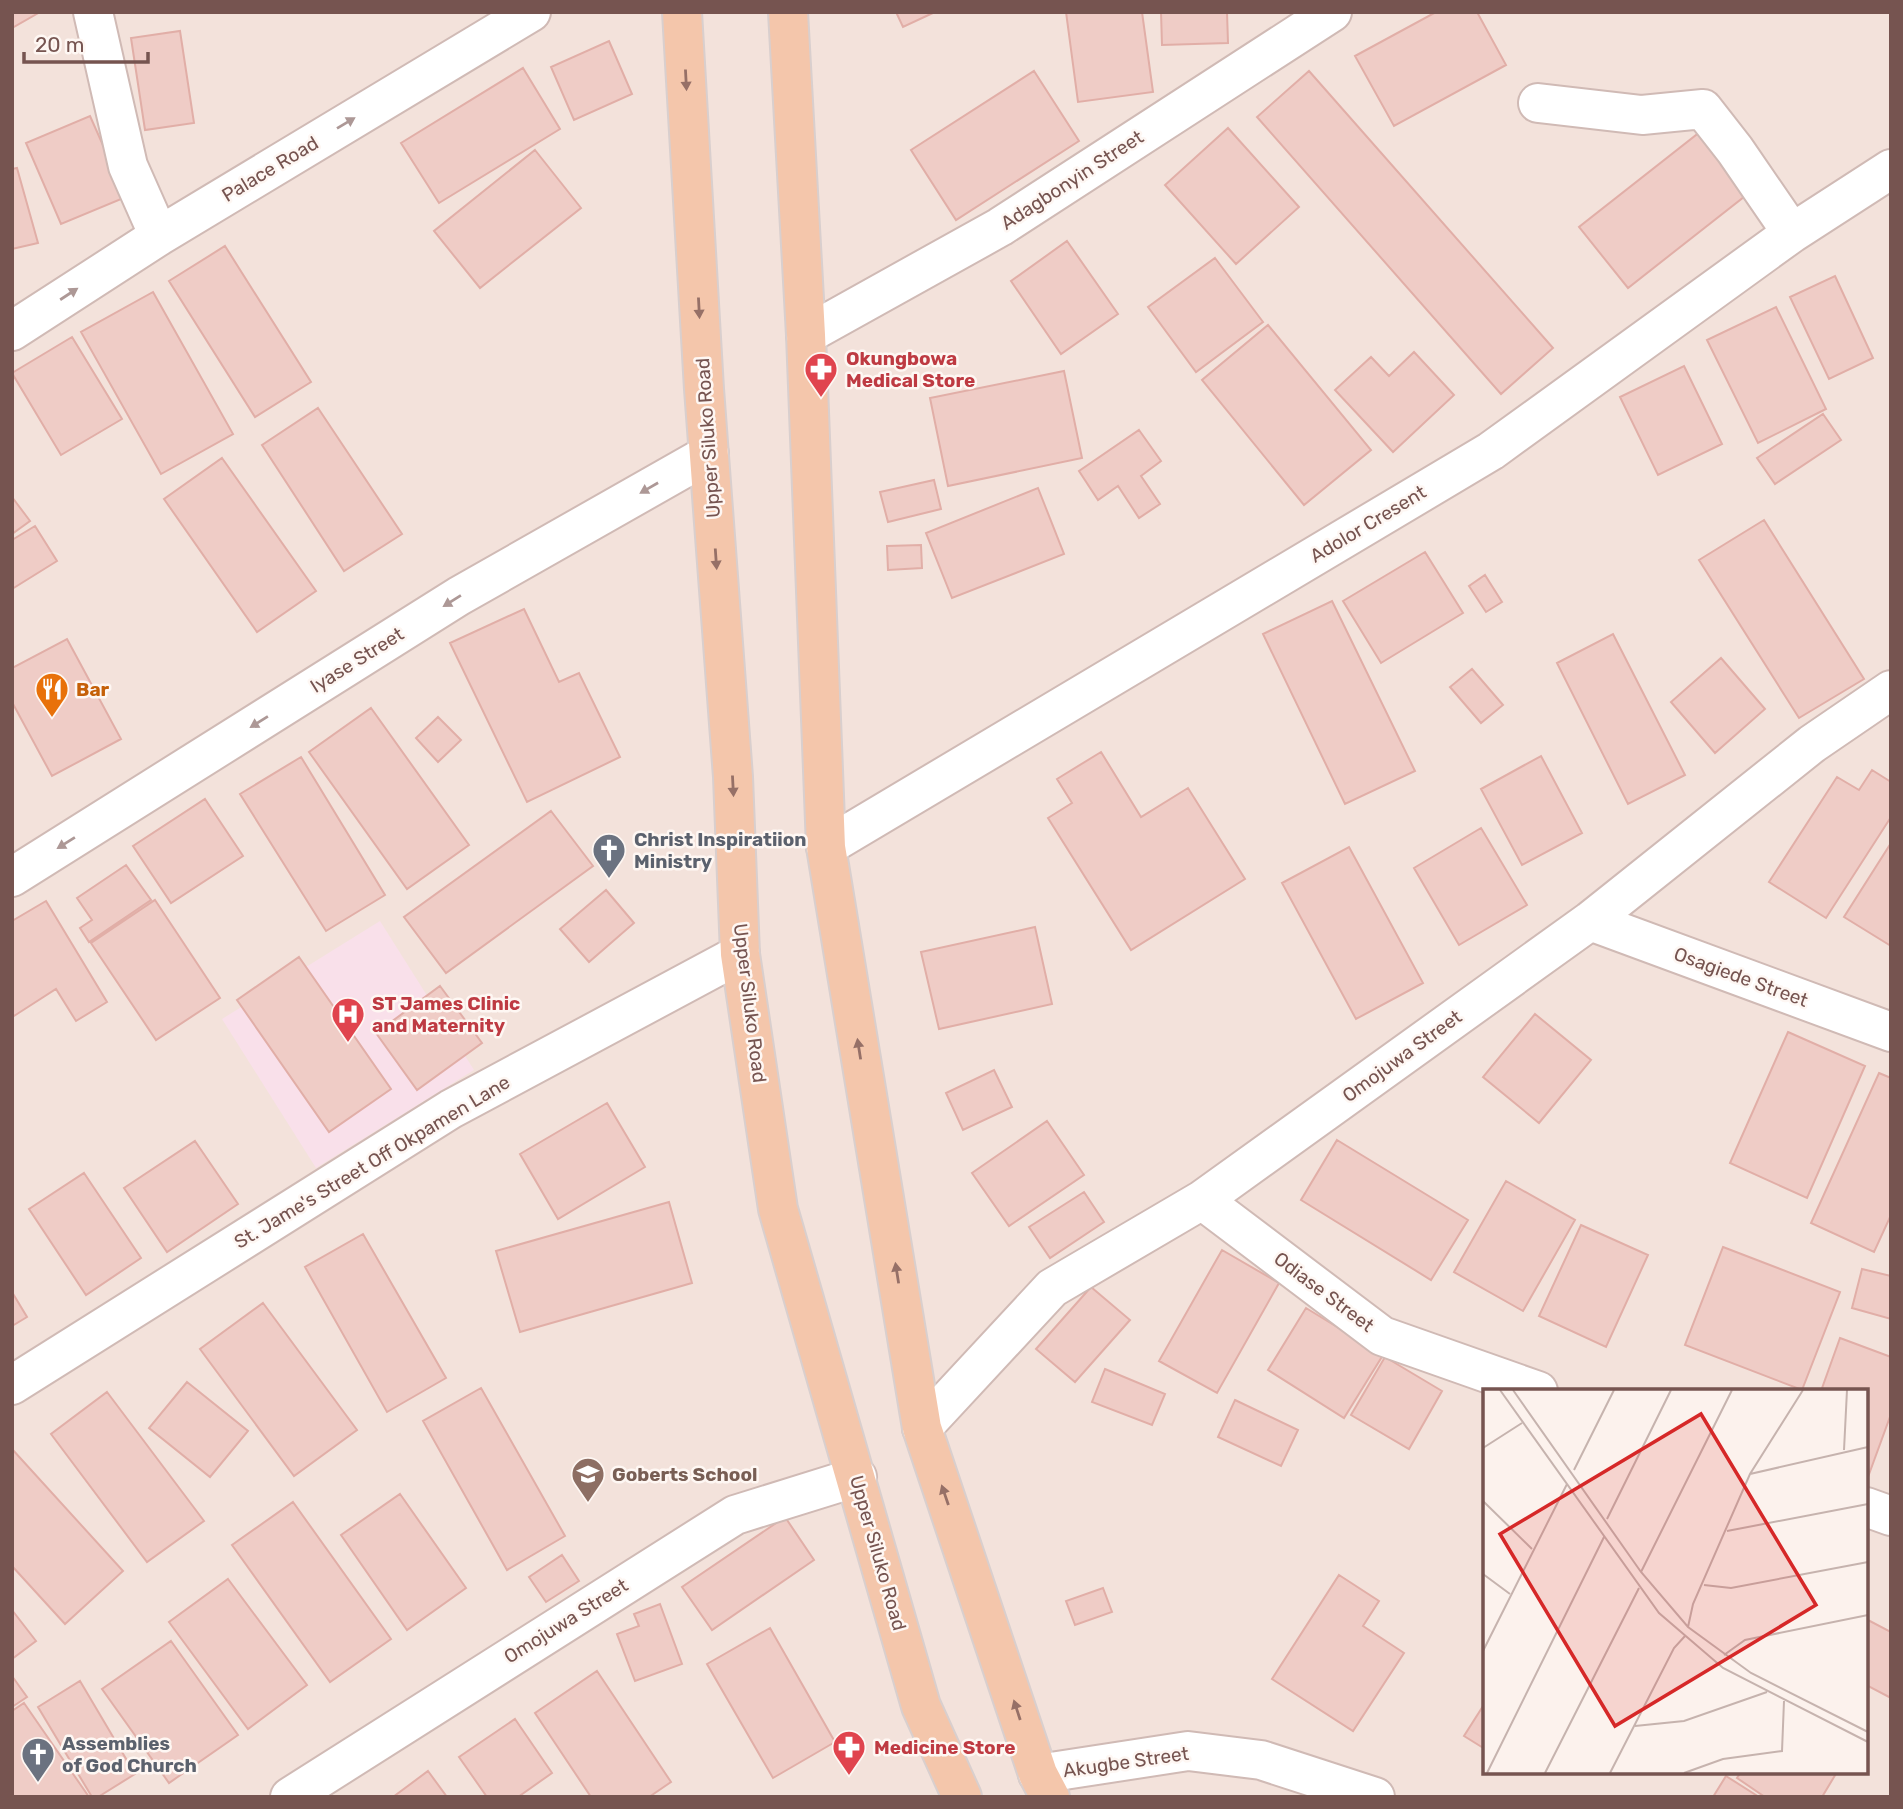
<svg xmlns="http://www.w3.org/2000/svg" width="1903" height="1809" font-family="Rubik,sans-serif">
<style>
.residential{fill:#f3e2db;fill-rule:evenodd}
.medical{fill:#f9e0ea}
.building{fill:#efccc6;stroke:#e1aea7;stroke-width:2}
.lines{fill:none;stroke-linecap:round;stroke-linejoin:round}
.minor-casing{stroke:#d0bab5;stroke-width:42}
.major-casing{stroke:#d9cfce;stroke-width:42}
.minor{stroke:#fff;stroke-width:38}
.major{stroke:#f4c6ab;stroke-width:38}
.oneway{fill:#967067}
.oneway2{fill:#ad9896}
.labels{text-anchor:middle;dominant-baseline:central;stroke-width:5;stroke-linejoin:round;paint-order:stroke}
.street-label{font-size:19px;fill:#765450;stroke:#fef7f3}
.health-label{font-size:19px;font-weight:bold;fill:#be3a42;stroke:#fef7f3;text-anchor:start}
.food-label{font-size:19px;font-weight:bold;fill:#c56008;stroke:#fef7f3;text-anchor:start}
.worship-label{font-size:19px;font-weight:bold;fill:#5b616d;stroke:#fef7f3;text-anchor:start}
.education-label{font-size:19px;font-weight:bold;fill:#785e54;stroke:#fef7f3;text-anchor:start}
.inset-road{fill:none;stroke:#c6b3ae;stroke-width:2}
.view{fill:#d62828;fill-opacity:0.15;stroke:#d62828;stroke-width:3.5}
.inset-edge{fill:none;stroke:#765450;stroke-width:3.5}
</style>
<rect width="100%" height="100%" fill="#fcf2ed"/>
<!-- residential -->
<path class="residential" d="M12,12H1891V1797H12ZM1485,1391H1866V1772H1485Z"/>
<!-- medical -->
<path class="medical" d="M380,921L474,1070L316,1168L222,1019Z"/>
<!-- building -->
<path class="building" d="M12,12H40L12,28Z
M896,12H935L903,27Z
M1066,12H1142L1153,92L1078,102Z
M1161,12H1227L1228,43L1162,45Z
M1436,12H1477L1506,65L1394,126L1355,56Z
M180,31L194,123L145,130L131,38Z
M609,41L632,94L574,120L551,67Z
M523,68L560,129L439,203L401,143Z
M1034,71L1079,141L956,220L911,150Z
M1309,71L1553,348L1501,394L1257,117Z
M90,116L126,197L61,224L26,143Z
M1228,128L1299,207L1236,264L1165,185Z
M1705,128L1754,189L1628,288L1579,227Z
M535,150L581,208L480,288L434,231Z
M17,168L38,243L12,249V169Z
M1067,241L1118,314L1061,354L1011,281Z
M225,246L311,382L255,417L169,281Z
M1215,258L1263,322L1196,372L1148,307Z
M1835,276L1873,358L1829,379L1790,297Z
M153,292L233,434L161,474L81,332Z
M1776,307L1826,409L1758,443L1707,340Z
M1268,325L1371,450L1304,505L1202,380Z
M72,337L122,419L61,455L12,373Z
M1414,352L1454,395L1393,452L1335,390L1371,357L1389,376Z
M1684,366L1722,444L1658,475L1620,397Z
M1064,371L1082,458L948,486L930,398Z
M318,408L402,534L344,571L262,445Z
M1823,414L1841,440L1775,484L1757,458Z
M1139,430L1161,461L1141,476L1160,504L1139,518L1118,486L1098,500L1079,471Z
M222,458L316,591L257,632L164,499Z
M934,480L941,509L888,522L880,492Z
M1038,488L1064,554L952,598L926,533Z
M12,497L30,521L12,534Z
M1764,520L1864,679L1799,718L1699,560Z
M35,526L57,561L12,589V540Z
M921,545L922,568L888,570L887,546Z
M1425,552L1463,613L1381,663L1343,601Z
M1485,575L1502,602L1486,612L1469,586Z
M1332,601L1415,771L1345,804L1263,634Z
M524,609L559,682L579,673L620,757L527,802L450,643Z
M1613,634L1685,775L1628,804L1557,663Z
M67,639L121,739L52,776L12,702V668Z
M1721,658L1765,709L1715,753L1671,702Z
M1472,669L1503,705L1481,723L1450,687Z
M371,708L469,845L407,889L309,752Z
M438,717L461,740L438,762L416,738Z
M1101,752L1141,817L1188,788L1245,879L1131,950L1048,818L1072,803L1057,779Z
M1541,756L1582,833L1522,865L1481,789Z
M301,757L385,895L326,931L240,794Z
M1872,770L1891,782V817L1826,918L1769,882L1837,777L1859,790Z
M205,799L243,856L171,903L133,846Z
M551,811L593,866L446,973L404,917Z
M1481,828L1527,905L1459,945L1414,868Z
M1891,843V946L1844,917Z
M1349,847L1423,983L1356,1019L1282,883Z
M126,865L151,900L89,942L80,928L92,920L77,898Z
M606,890L634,923L589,962L560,929Z
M155,900L220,998L156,1040L91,943Z
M46,901L107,1002L76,1021L56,989L14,1016L12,1013V921Z
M1035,927L1052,1004L939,1029L921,952Z
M299,957L391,1089L329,1132L237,1000Z
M440,986L482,1043L417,1090L376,1033Z
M1535,1014L1591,1060L1539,1123L1483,1077Z
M1788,1032L1865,1066L1807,1198L1730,1163Z
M994,1070L1012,1107L963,1130L946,1093Z
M1879,1073L1891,1078V1215L1874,1252L1811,1223Z
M607,1103L645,1167L558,1219L520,1154Z
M1047,1121L1084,1175L1009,1226L972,1173Z
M1337,1140L1468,1220L1431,1280L1301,1200Z
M195,1141L238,1204L167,1252L124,1188Z
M84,1173L141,1258L86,1295L29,1209Z
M1506,1181L1575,1220L1523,1311L1454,1272Z
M1084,1192L1104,1222L1050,1258L1029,1227Z
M669,1202L692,1283L520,1332L496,1251Z
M1581,1225L1648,1255L1606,1347L1539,1316Z
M363,1234L446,1378L387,1412L305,1267Z
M1723,1247L1840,1292L1802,1390L1685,1345Z
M1222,1250L1279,1283L1217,1393L1159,1361Z
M1862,1269L1891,1276V1319L1852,1308Z
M1091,1287L1130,1320L1075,1382L1036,1349Z
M12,1292L27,1317L12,1326Z
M263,1303L357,1430L294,1476L200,1349Z
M1306,1308L1383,1355L1344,1418L1268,1370Z
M1840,1338L1891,1357V1414L1868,1477L1866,1391H1821Z
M1385,1357L1442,1391L1409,1449L1351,1415Z
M1105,1369L1165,1394L1152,1425L1092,1402Z
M187,1382L248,1431L210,1477L149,1428Z
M481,1388L565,1536L507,1570L423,1421Z
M107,1392L204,1521L147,1562L51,1434Z
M1235,1400L1298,1430L1281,1466L1218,1437Z
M12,1449L123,1571L65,1624L12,1566Z
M400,1494L466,1588L407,1630L341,1535Z
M293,1502L391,1639L330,1682L232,1545Z
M785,1517L814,1560L712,1630L682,1587Z
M562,1555L579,1581L546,1602L529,1577Z
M1339,1575L1379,1601L1363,1626L1404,1653L1353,1731L1272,1679Z
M228,1579L307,1685L248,1729L169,1622Z
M1103,1588L1112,1612L1075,1625L1066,1601Z
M660,1604L682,1664L635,1681L617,1634L639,1626L634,1614Z
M12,1610L36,1641L12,1659Z
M1866,1619L1891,1632V1698L1866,1685Z
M770,1628L835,1742L773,1778L707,1664Z
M171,1641L238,1735L169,1783L102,1689Z
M597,1671L671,1782L649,1797H591L535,1713Z
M12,1676L27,1697L12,1707Z
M80,1681L135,1774L98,1797H92L38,1707Z
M24,1703L89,1797H12V1711Z
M1485,1703V1749L1464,1736Z
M515,1719L552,1773L518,1797H487L459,1757Z
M428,1771L447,1797H393Z
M1741,1772H1837L1822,1797H1765L1737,1778Z
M1726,1776L1759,1797H1713Z"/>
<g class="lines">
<defs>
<path id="minor" d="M93,12L128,166L159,236
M1538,103L1642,115L1703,109L1735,150L1792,233
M12,331L159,236L531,12
M806,335L1000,227L1332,12
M826,847L1491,451L1792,233L1891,169
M12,877L459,596L709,454
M1590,921L1891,1032
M1202,1200L1382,1336L1538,1391
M12,1385L451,1109L740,954
M922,1428L1052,1288L1202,1200L1590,921L1812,744L1891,690
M1866,1507L1891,1516
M1038,1774L1188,1751L1261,1760L1375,1797
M290,1797L735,1515L857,1477"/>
<path id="major" d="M682,12L704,389L733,777L740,954L778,1209L921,1706L962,1797
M788,12L806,335L826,847L922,1428L1038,1774L1050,1797"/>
</defs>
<!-- minor casing -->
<use href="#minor" class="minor-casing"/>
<!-- major casing -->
<use href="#major" class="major-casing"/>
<!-- minor -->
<use href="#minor" class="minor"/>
<!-- major -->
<use href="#major" class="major"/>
</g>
<!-- one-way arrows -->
<defs><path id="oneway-solid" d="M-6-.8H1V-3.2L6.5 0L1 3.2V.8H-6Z" transform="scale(1.75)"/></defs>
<g class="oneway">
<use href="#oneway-solid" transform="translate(686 80) rotate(87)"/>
<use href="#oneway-solid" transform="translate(699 308) rotate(87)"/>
<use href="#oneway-solid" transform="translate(716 559) rotate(86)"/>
<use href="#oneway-solid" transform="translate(733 786) rotate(87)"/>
<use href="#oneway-solid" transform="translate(859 1049) rotate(-99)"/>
<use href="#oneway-solid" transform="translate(897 1273) rotate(-99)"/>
<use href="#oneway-solid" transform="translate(945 1495) rotate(-109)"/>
<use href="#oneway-solid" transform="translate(1017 1710) rotate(-108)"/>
</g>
<g class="oneway2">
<use href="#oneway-solid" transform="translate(346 123) rotate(-31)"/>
<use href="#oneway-solid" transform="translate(69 294) rotate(-33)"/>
<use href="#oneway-solid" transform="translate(649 488) rotate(150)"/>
<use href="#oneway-solid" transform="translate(452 601) rotate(148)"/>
<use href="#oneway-solid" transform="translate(259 722) rotate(148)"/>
<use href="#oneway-solid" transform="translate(66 843) rotate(148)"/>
</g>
<!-- icons -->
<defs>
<symbol id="pharmacy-pin" viewBox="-11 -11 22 30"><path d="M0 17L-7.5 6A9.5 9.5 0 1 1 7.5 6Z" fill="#e0444e" stroke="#fef7f3"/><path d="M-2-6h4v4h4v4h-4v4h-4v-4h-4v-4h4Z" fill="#fff"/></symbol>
<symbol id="restaurant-pin" viewBox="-11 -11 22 30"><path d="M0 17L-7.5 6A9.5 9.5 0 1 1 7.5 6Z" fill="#e8710a" stroke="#fef7f3"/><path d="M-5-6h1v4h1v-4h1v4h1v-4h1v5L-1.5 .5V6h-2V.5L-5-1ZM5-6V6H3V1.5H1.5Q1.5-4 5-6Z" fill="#fff"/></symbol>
<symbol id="church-pin" viewBox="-11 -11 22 30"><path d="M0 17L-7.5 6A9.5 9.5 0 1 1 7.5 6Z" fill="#6b7280" stroke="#fef7f3"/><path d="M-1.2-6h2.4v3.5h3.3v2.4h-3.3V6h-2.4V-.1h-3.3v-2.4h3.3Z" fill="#fff"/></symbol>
<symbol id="hospital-pin" viewBox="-11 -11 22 30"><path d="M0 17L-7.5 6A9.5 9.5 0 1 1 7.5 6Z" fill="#e0444e" stroke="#fef7f3"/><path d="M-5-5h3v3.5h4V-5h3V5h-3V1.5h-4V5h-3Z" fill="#fff"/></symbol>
<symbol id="school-pin" viewBox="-11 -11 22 30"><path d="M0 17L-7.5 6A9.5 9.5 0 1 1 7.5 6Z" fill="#8d6e63" stroke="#fef7f3"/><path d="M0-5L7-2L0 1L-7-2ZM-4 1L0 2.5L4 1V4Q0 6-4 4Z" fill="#fff"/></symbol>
</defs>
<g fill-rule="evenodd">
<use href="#pharmacy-pin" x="802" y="350" width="38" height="52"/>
<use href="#restaurant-pin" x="33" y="670" width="38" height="52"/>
<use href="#church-pin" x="590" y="831" width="38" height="52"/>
<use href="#hospital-pin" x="329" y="995" width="38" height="52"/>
<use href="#school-pin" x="569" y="1455" width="38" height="52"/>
<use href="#pharmacy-pin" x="830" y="1728" width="38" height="52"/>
<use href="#church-pin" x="19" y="1735" width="38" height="52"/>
</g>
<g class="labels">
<!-- street labels -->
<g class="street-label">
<text transform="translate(270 169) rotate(-31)">Palace Road</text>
<text transform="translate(1072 180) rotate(-33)">Adagbonyin Street</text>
<text transform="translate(708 438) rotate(-94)">Upper Siluko Road</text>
<text transform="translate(1368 524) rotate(-31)">Adolor Cresent</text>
<text transform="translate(357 660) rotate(-32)">Iyase Street</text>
<text transform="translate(1741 977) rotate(20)">Osagiede Street</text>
<text transform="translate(750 1003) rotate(83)">Upper Siluko Road</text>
<text transform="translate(1402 1056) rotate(-36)">Omojuwa Street</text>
<text transform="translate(372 1162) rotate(-31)">St. Jame's Street Off Okpamen Lane</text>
<text transform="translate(1324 1292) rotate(37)">Odiase Street</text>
<text transform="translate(878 1553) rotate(74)">Upper Siluko Road</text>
<text transform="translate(566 1621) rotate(-32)">Omojuwa Street</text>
<text transform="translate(1126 1762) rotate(-8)">Akugbe Street</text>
</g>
<!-- health labels -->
<g class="health-label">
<text x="846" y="358">Okungbowa<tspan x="846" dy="22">Medical Store</tspan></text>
<text x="372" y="1003">ST James Clinic<tspan x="372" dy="22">and Maternity</tspan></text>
<text x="874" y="1747">Medicine Store</text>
</g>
<!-- food labels -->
<g class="food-label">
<text x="76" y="689">Bar</text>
</g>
<!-- worship labels -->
<g class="worship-label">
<text x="634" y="839">Christ Inspiratiion<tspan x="634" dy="22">Ministry</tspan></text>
<text x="62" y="1743">Assemblies<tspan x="62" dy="22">of God Church</tspan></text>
</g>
<!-- education labels -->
<g class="education-label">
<text x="612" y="1474">Goberts School</text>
</g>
</g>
<!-- overview -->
<g transform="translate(1483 1389)">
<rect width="385" height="385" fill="#fcf2ed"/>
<path class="inset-road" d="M17,1L176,224L240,279L385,353M30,1L158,183L205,238L268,284L385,343M0,59L39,34M361,61L364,1M91,81L131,1M267,85L385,58M0,112L49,160M124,130L188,1M244,142L385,115M158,183L249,1M0,185L27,205M221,196L248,199L385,173M205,238L210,215L267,85L320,1M0,262L84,95M241,266L262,251L385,226M152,337L201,332L284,303M4,384L121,148M62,384L156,199M127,384L191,259L202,247M201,384L240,370L299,362L301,312"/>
<path class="view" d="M218,25L333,216L132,337L17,145Z"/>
<rect width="385" height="385" class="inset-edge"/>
</g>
<!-- border -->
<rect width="1903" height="1809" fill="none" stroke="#765450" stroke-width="28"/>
<!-- scale -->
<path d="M24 52v10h124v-10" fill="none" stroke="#765450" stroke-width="3.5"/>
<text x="35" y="52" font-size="21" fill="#765450" stroke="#fef7f3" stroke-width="5" paint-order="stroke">20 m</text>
</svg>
